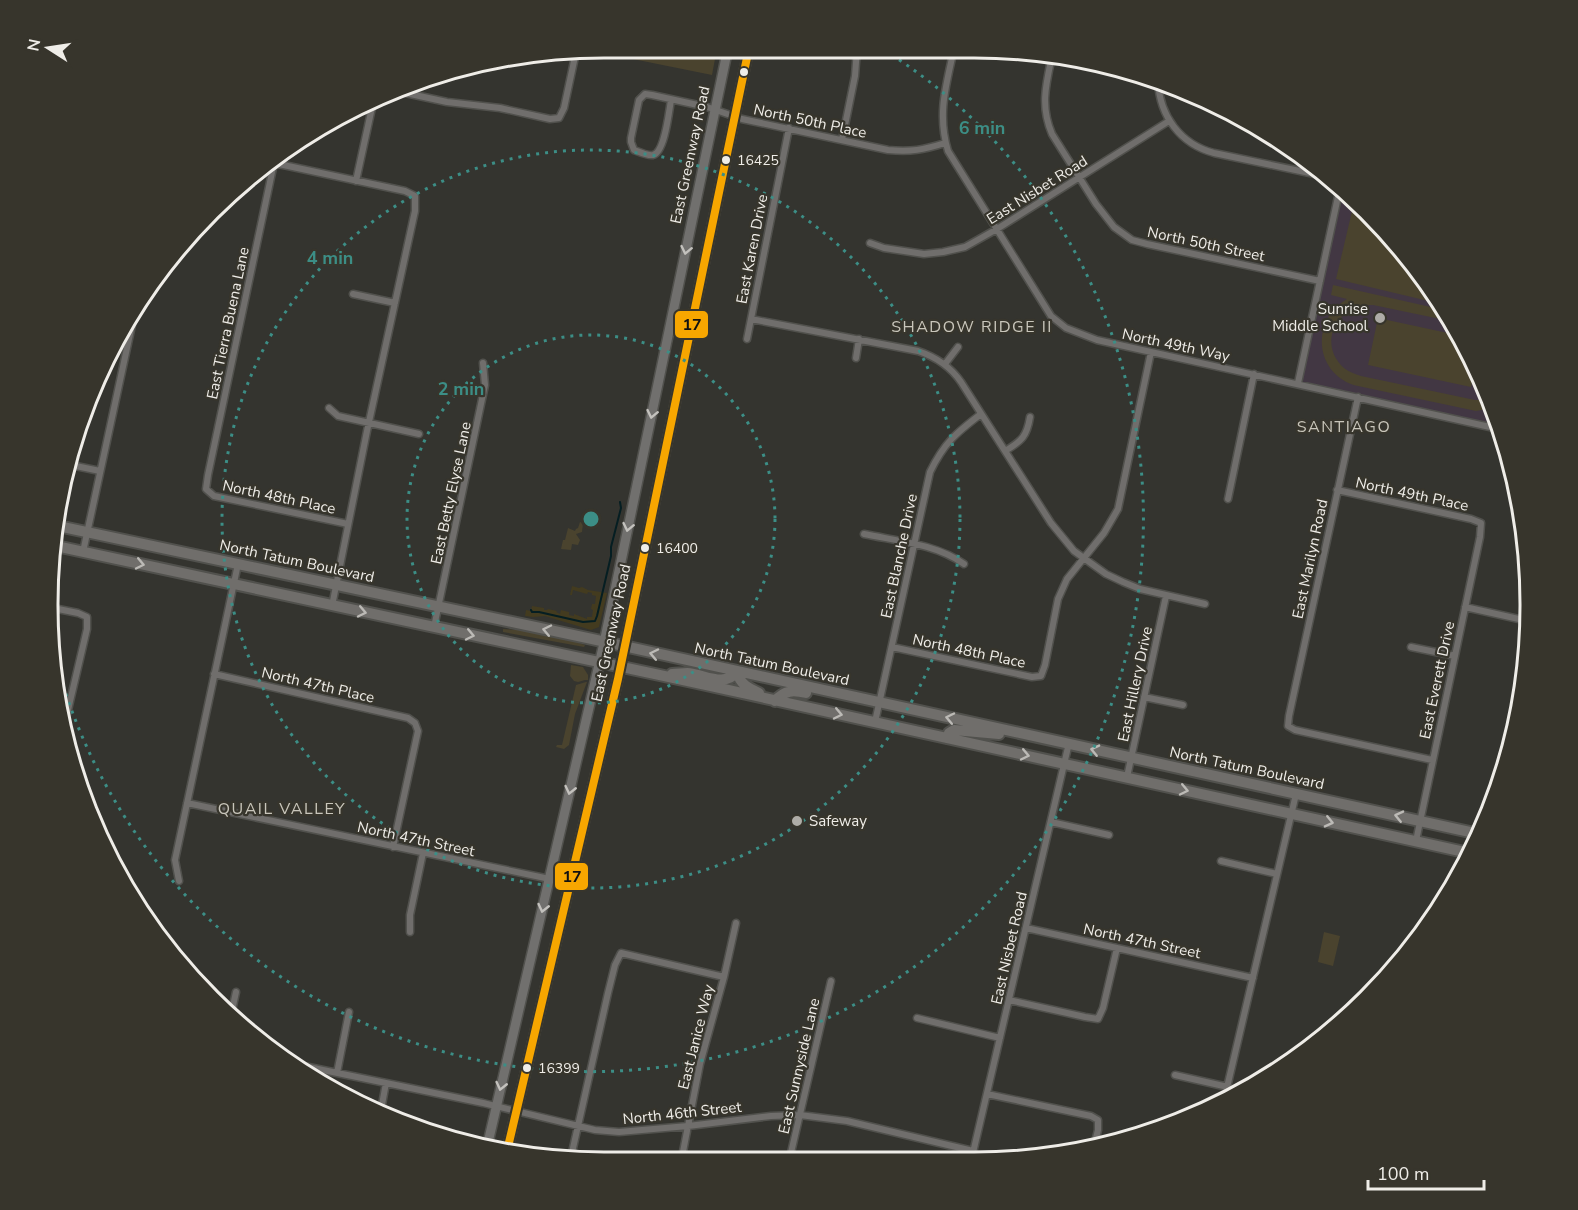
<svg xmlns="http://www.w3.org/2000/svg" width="1578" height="1210" font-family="'Nunito Sans',sans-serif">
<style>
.education{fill:#423743}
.green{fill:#4a432e}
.sand{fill:#433b1f}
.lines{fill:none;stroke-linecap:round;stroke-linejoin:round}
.stream{stroke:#051e22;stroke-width:2}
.street-casing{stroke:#51514d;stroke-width:9}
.secondary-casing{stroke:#51514d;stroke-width:12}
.primary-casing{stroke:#51514d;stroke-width:14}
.street{stroke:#706e6c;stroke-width:6}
.secondary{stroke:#71706e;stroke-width:9}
.primary{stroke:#706e6b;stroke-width:10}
.bus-1-casing{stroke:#37352c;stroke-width:12}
.bus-1{stroke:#f7a600;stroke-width:8}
.oneway{stroke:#c3c1bd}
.oneway2{stroke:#bcbab6}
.ring{fill:none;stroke:#3c8e86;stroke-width:3;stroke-dasharray:3 6}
.bus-dot{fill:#efede8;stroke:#37352c;stroke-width:2}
.poi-dot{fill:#aeaca7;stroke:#37352c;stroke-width:2}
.labels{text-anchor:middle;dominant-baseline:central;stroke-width:4.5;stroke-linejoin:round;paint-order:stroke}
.bus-label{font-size:14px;fill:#efede8;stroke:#37352c;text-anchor:start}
.street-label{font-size:15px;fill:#efede8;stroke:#37352c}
.poi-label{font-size:15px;fill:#efede8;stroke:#37352c;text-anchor:end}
.neighbourhood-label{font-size:16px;letter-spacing:1.5px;fill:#c9c6bb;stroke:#37352c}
.rim{fill:none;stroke:#efede8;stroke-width:3}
.centre{fill:#3c8e86;stroke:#37352c;stroke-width:3}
.ring-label{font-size:18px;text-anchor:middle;font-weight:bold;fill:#3c8e86;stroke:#37352c;stroke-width:4.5;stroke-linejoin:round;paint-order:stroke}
.line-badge{stroke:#37352c;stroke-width:2}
.pale-badge-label{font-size:16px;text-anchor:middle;font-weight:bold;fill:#111}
</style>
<rect width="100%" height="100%" fill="#34342f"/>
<!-- education -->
<path class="education" d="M1339,192L1436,296L1488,392L1499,428L1298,383Z"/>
<!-- green -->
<path class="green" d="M624,48H717L712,75L623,57Z
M1353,207L1436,296L1441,304L1336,279Z
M1333,285L1444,310L1450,321L1373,305C1338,303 1316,343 1344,368C1349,372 1355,374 1361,376L1475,400H1490L1493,408L1476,411L1358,386C1315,376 1309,321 1347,299L1331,295Z
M1378,318L1457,335L1475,368L1471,387L1368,365Z
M580,522L583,523L582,532L576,534L580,540L578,545L572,544L571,550L561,549L563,540H565L568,528L575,531L576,529L578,528Z
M503,629C528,630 561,637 585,645L584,647L503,632Z
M571,665L583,667L588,675V680H585L578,682L574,681L570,676Z
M586,682H587L575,714L569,745L564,749L556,747L557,745H562L576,685Z
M1324,932L1340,936L1333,966L1318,962Z"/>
<!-- sand -->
<path class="sand" d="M572,586L579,588L582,587L588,590L607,593L599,627L591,630L545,616L533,617L525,616L526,610L531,611L532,606L544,608V610H547L548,609L557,611L556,612L560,614L561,610L569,612V615L574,616V614L587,619V617H592L593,610L591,609L592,604H595L596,596L592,595V593L588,592L587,594L573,590L572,595H570Z"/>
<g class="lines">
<!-- stream -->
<path class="stream" d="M531,610L532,612H539L583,622L595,621L597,616L611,556V547L621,508L620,502"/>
<defs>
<path id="street" d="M954,49C946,86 937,114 948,151L1051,316L1066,328L1097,340L1499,429
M1052,56C1046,84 1040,106 1052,134L1096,204L1114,227L1132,240L1147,244L1320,281
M1158,82C1160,116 1180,144 1214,153L1324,176
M401,92L447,102L500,108L550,119L559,118L564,108L576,52
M671,100C669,111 665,152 653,155C648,156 639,152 634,150L631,142V138L639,100L645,94L652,95L707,107L742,119L888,150C911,152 923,150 945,143
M842,140L855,76L857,49
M274,163L405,191L415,196V211L367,431L332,606
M274,163L208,475L206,489L214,496L348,524
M356,181L373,103
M870,243L884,248L924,254L943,252L965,247L997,229L1169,121
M353,294L395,303
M751,319L918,351C936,357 950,366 961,382L1051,523L1074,551L1106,574L1123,582L1140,589L1205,604
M747,339L789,128
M856,358L859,339
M945,364L958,347
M1298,383L1339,192
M1358,397L1289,716L1288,726L1295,730L1432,760
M329,408L338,416L419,434
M1005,451C1022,441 1027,436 1030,417
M66,464L100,471
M1337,490L1471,519L1481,523L1480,537L1416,841
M1228,499L1254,374
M864,534C897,541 936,544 964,564
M83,552L135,311
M48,607L78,613L87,617V629L64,727
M1465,607L1528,621
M434,627L485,385L483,363
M892,647L1032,677L1041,676L1045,665L1058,599L1067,579L1104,533L1118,509L1151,352
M1411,647L1455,656
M214,674L408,718L415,723L418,731L393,847
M1144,697L1183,705
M875,722L930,472C944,443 956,433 981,414
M1127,777L1166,596
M187,803L569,883
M1051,822L1109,835
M1221,861L1277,874
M179,881L175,860L238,564
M1026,928L1253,978
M410,932V915L423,853
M1009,1000L1085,1017L1098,1019L1103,1008L1117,948
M231,1015L236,992
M917,1018L1000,1038
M289,1063L483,1103L595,1130L619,1132L688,1126L771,1116L800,1115L847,1121L973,1151
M337,1073L349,1012
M1175,1075L1228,1087
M987,1094L1091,1116L1098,1120V1130L1094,1146
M1225,1096L1296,794
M381,1110L386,1083
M571,1157L608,993L615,965L621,953L724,977
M682,1157L700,1064L724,977L736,923
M790,1157L831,981
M972,1157L1069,743"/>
<path id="secondary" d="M487,1147L604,643L728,48
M507,1151L618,679L749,48"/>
<path id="primary" d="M58,526L592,639L1479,834
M56,546L697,683L1469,853
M737,672C740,684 748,688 759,693
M672,674C677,674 682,673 687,673C704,674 724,688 737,672
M775,701C785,690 793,690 806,693
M947,738L949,733L954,730L999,734"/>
</defs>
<!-- street casing -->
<use href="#street" class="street-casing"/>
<!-- secondary casing -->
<use href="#secondary" class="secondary-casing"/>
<!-- primary casing -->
<use href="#primary" class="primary-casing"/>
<!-- street -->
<use href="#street" class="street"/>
<!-- secondary -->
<use href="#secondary" class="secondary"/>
<!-- primary -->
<use href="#primary" class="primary"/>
<defs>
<path id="bus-1" d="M507,1151L618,679L749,48"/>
</defs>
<!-- bus-1 casing -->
<use href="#bus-1" class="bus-1-casing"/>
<!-- bus-1 -->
<use href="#bus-1" class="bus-1"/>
</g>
<!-- one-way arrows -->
<defs><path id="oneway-chevron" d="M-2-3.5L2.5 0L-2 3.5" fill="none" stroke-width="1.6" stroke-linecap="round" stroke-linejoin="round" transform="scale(1.5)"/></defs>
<g class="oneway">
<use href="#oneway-chevron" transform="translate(686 250) rotate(102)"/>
<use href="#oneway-chevron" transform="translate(652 414) rotate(102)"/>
<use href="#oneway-chevron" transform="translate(628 527) rotate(102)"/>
<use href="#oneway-chevron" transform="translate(570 790) rotate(103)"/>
<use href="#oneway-chevron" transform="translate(543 908) rotate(103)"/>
<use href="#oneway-chevron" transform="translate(501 1086) rotate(103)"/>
</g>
<g class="oneway2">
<use href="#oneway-chevron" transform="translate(140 564) rotate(12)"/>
<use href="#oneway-chevron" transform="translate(362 612) rotate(12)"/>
<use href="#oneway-chevron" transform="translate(547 630) rotate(-168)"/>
<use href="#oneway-chevron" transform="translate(470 635) rotate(12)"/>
<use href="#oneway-chevron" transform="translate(654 654) rotate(-168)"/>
<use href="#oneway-chevron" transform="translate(838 714) rotate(12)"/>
<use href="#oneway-chevron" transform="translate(950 718) rotate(-168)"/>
<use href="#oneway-chevron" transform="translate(1095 750) rotate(-167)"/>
<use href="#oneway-chevron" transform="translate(1025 755) rotate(12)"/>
<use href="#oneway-chevron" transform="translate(1184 790) rotate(12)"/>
<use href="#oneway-chevron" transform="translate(1399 816) rotate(-167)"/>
<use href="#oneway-chevron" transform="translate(1329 822) rotate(13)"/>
</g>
<!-- distance rings -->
<g class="ring">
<circle cx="591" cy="519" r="184"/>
<circle cx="591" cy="519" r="369"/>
<path d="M884 50A553 553 0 1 1 54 653"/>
</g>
<!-- markers -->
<g class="bus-dot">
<circle cx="744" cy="72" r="5"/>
<circle cx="726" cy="160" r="5"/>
<circle cx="645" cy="548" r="5"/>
<circle cx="527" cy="1068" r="5"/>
</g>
<g class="poi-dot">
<circle cx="1380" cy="318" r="6"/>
<circle cx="797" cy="821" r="6"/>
</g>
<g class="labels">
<!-- bus labels -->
<g class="bus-label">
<text x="737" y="160">16425</text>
<text x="656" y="548">16400</text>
<text x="538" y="1068">16399</text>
</g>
<!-- street labels -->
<g class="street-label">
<text transform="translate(810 121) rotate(12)">North 50th Place</text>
<text transform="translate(690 155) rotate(-78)">East Greenway Road</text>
<text transform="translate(1037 190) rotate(-32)">East Nisbet Road</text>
<text transform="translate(1206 244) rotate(12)">North 50th Street</text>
<text transform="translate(752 249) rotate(-79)">East Karen Drive</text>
<text transform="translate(228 323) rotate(-78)">East Tierra Buena Lane</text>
<text transform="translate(1176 345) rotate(12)">North 49th Way</text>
<text transform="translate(451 493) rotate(-78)">East Betty Elyse Lane</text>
<text transform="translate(1412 494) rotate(12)">North 49th Place</text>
<text transform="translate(279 497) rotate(12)">North 48th Place</text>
<text transform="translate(899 556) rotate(-78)">East Blanche Drive</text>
<text transform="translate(1310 559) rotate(-78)">East Marilyn Road</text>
<text transform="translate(297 561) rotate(12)">North Tatum Boulevard</text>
<text transform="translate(611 633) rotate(-78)">East Greenway Road</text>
<text transform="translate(969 651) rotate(12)">North 48th Place</text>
<text transform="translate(772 664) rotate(12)">North Tatum Boulevard</text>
<text transform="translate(1437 680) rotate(-78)">East Everett Drive</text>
<text transform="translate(1135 684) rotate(-78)">East Hillery Drive</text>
<text transform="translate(318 685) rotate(13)">North 47th Place</text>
<text transform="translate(1247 768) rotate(12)">North Tatum Boulevard</text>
<text transform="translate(416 839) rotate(12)">North 47th Street</text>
<text transform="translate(1142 941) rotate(12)">North 47th Street</text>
<text transform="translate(1009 948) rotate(-77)">East Nisbet Road</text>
<text transform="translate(696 1037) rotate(-76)">East Janice Way</text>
<text transform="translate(799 1066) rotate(-77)">East Sunnyside Lane</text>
<text transform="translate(682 1113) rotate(-6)">North 46th Street</text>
</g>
<!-- poi labels -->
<g class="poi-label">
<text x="1368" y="309">Sunrise<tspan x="1368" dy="17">Middle School</tspan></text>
<text x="809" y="821" text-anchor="start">Safeway</text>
</g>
<!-- neighbourhood labels -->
<g class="neighbourhood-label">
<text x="972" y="327">SHADOW RIDGE II</text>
<text x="1344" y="427">SANTIAGO</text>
<text x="282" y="809">QUAIL VALLEY</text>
</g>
</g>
<!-- crop -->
<path d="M0 0H1578V1210H0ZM604 58H974A546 546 0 0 1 1520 604V606A546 546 0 0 1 974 1152H604A546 546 0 0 1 58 606V604A546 546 0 0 1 604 58Z" fill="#37352c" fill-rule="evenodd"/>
<path class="rim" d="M604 58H974A546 546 0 0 1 1520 604V606A546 546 0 0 1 974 1152H604A546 546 0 0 1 58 606V604A546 546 0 0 1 604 58Z"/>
<circle cx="591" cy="519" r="9" class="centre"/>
<g class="ring-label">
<text x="982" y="134">6 min</text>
<text x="330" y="264">4 min</text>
<text x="461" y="395">2 min</text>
</g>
<g class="line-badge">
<rect x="674" y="310" width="35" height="29" rx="6" fill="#f7a600"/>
<rect x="554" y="862" width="35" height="29" rx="6" fill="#f7a600"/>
</g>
<g class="pale-badge-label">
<text x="692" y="330">17</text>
<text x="572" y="882">17</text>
</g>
<!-- north arrow -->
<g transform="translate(48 48) rotate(282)" stroke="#37352c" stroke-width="4.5" paint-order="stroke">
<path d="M0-4.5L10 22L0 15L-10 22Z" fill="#efede8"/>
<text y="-9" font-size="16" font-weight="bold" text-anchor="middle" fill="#efede8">N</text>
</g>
<!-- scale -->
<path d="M1368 1180v9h116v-9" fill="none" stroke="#efede8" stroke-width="3"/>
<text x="1377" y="1180" font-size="18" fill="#efede8" stroke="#37352c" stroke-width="4.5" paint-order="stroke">100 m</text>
</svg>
